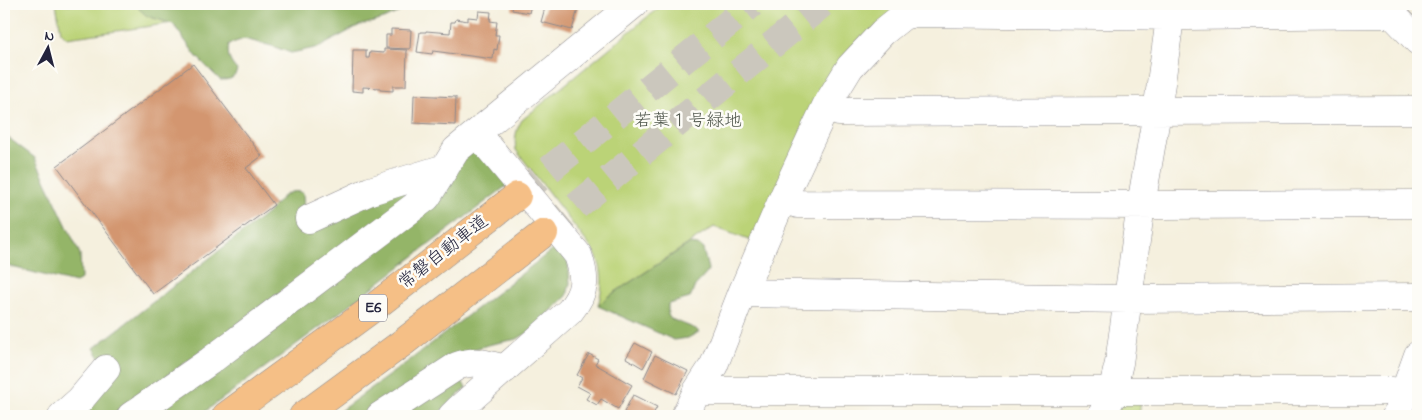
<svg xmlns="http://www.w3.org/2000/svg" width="1422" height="420" font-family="'Indie Flower','Klee One',sans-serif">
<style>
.green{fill:#bbd377;stroke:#6e7a59}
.forest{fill:#94b568;stroke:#5b6c52}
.building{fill:#d3966f}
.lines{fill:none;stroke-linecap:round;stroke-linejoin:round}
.highway-tunnel{stroke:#cbc7bd;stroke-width:28;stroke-dasharray:28 14;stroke-linecap:butt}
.minor-casing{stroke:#8c898c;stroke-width:29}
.highway-casing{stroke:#8c898c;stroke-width:29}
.minor{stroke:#fff;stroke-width:28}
.highway{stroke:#f5bf86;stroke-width:28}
.labels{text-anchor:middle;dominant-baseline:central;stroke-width:5;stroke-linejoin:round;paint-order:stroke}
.shield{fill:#fdfcf7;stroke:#646373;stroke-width:1}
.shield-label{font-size:16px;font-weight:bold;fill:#22223b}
.park-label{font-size:18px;fill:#50574d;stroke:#fdfcf7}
.street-label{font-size:18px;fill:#22223b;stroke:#fdfcf7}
</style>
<rect width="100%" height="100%" fill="#fdfcf7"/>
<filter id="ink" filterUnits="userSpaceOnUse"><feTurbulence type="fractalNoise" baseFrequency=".02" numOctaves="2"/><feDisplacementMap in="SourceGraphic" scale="10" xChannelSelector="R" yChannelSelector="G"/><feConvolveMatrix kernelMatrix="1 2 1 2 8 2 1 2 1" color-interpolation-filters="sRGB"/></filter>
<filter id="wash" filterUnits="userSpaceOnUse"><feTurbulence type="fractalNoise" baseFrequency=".0096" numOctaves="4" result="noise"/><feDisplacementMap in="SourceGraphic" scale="20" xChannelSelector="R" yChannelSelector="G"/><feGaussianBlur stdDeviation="1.12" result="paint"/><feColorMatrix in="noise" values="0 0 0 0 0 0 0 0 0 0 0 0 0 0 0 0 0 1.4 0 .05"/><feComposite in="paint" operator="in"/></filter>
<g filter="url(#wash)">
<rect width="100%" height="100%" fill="#f5f0de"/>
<!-- green -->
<path class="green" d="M56,4H138C142,18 161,20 173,23L67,38L61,32Z
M663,4H970L893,13L754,242L714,227L606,298L598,306C603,287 604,272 595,253L516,150C514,139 516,129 522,120Z
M1141,400L1139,416H1108L1115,405Z"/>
<!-- forest -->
<path class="forest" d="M138,4H418L381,20L358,26L320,47L291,53L272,46L244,39L229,44C227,55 229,62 237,70C235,79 229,80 220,80L197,57L173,24L147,16L139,9Z
M4,135L6,136L35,158L80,254L81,279L75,283L4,265Z
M470,152H478L509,184L339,313L199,416H137Z
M404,190L406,200L192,358L110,416H71L103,363L94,348L270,211C279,200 288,187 303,193L304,213Z
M689,244L698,245L703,249L708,269L707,273L695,286L690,298L668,304V315L671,319L696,329L699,332L688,338L674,340L598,306L606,298Z
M556,247L568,262L570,283L567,296L529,332L517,339L492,344L470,350L369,416H333L414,357Z
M459,376L466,388L436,416H399Z"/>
<g id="blocks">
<!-- building -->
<path class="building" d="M513,4H531L529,13L512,10Z
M546,4H573L579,5L572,30L541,22Z
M479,11L491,12L490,21L497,22L495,35H499L497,50L494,49L493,59L433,51L432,54L417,52L420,32H426V31L450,33L451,22H455L456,19L468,21V17L478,18Z
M391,29L411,30L410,49L386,48V35H391Z
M384,49L407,50L406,86H393V91L380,90V88L363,87V92L352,91L353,50H366V58H369L370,52L384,53Z
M193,64L262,156L246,168L274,205L153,294L57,166Z
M414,95L456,97L455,125L413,123Z
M635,343L652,352L643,368L626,358Z
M589,354L598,359L595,364L632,385L618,409L601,399L597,405L586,399L590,393L577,386L582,378L577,375Z
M655,355L688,371L676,394L644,378Z
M633,395L657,407L652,416H632L624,412Z"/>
</g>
</g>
<g filter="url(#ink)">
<use href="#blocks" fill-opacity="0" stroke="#8c898c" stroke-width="1"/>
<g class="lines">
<!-- highway-tunnel -->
<path class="highway-tunnel" d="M517,196L752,4
M544,233L822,4"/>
<defs>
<path id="minor" d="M826,106L839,112L1418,110
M783,198L797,204L1161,205L1418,204
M309,219L370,191L445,168
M742,293L1128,299L1418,297
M697,391H1393L1405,394
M62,416L80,400L106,369
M131,416L210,361L427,197L456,150L634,4
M380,416L457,366C478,359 485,364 505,369
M452,416L459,409L570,311C586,291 586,279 578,255L477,133
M685,416L697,391L714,365L742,293L783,198L826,106L850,67L883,32L903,16L915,13L1187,16L1392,14L1418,41
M1101,416L1110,400L1119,363L1141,205L1157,112L1172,4
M1396,416L1418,355"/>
<path id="highway" d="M226,416L373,308L517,196
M303,416L405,341L544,233"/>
</defs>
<!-- minor casing -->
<use href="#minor" class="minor-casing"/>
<!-- highway casing -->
<use href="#highway" class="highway-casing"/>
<!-- minor -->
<use href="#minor" class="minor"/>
<!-- highway -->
<use href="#highway" class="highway"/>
</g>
</g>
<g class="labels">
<!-- shield labels -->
<rect class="shield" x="359" y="294.5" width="28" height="27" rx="4"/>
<g class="shield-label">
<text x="373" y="308">E6</text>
</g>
<!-- park labels -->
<g class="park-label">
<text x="688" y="122">若葉１号緑地</text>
</g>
<!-- street labels -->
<g class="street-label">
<text transform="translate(444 253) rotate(-38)">常磐自動車道</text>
</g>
</g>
<!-- margin -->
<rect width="1422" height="420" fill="none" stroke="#fdfcf7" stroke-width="20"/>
<!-- north arrow -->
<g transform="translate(48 48) rotate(7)" stroke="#fdfcf7" stroke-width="4" paint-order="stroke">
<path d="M0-4L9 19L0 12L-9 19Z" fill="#22223b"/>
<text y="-8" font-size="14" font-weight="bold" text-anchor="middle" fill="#22223b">N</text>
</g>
</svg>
